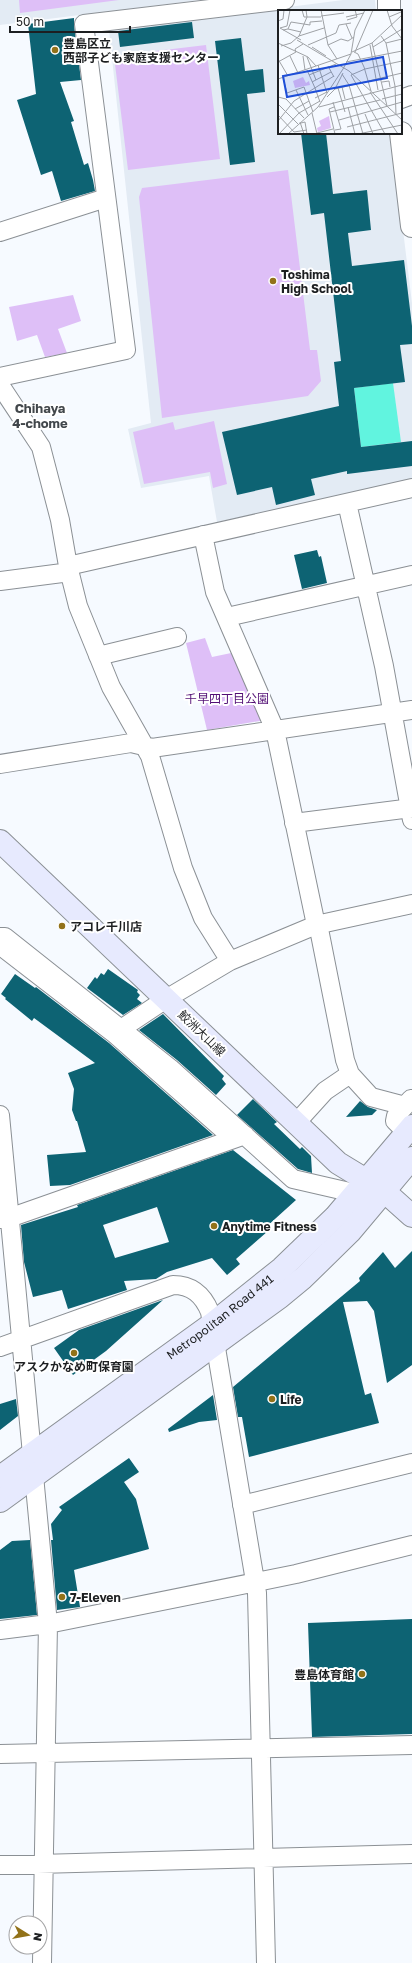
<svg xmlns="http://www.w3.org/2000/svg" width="412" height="1963" font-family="'Golos Text','Noto Sans JP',sans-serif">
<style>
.built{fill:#e3ebf4}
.green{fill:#debff7}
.water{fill:#61f4df}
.building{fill:#0d6373;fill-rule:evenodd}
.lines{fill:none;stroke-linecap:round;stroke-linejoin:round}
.pedestrian-casing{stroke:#8b9095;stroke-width:16}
.minor-casing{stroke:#8b9095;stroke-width:20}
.tertiary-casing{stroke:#8b9095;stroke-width:24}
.secondary-casing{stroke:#8b9095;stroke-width:24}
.pedestrian{stroke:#fff;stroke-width:14}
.minor{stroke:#fff;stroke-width:18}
.tertiary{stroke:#fff;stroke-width:22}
.secondary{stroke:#e7eafe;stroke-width:22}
.poi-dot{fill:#927219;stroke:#fff;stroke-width:1.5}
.labels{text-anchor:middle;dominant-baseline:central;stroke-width:4;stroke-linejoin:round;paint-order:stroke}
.poi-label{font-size:12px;font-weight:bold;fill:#1d1f21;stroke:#fff;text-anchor:start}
.park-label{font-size:12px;fill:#520f75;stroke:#fff}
.street-label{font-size:12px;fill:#1d1f21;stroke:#fff}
.neighbourhood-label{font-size:13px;font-weight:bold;fill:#42474b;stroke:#fff}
.inset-road{fill:none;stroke:#9fa2a6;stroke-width:1}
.view{fill:#1d4ed8;fill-opacity:0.15;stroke:#1d4ed8;stroke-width:2}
.inset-edge{fill:none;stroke:#1d1f21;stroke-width:2}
</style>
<rect width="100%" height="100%" fill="#f6faff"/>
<!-- built -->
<path class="built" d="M0,0H200L0,25Z
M343,0H375L376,11H279V133H391L412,303V481L217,522L209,476L141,488L128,429L151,423L109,30Z"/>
<!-- green -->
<path class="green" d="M19,0H119L20,13Z
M206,45L220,159L128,170L114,56Z
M288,170L310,350H317L321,381L308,396L162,418L139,197L142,188Z
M73,295L81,321L58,329L67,353L45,357L37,335L17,341L9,307Z
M214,421L227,484L213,488L210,472L144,484L133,432L173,422L175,430Z
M205,638L212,657L236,652L265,720L207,730L186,643Z"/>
<!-- water -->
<path class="water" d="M393,383L401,442L361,447L354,388Z"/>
<!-- building -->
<path class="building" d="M74,18V25L81,80L60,82L74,121L71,122L84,165L88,163L93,180L95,191L61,201L52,171L41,175L17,100L36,94L28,24Z
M192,22L194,38L120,47L118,31Z
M241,38L245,71L263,69L265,92L247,94L255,162L230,165L215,41Z
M301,133H326L333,194L367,190L371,230L348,233L352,266L404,260L412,326V344L400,345L405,382L354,388L361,447L412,441V466L347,474V471L311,479L315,495L276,505L272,487L237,495L222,432L339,406L334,362L341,361L324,213L311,215Z
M317,550L319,557L321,556L327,583L302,589L294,555Z
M108,969L138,990L137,992L140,995L137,999L142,1003L123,1015L87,988L95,977L97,979L101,973L104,975Z
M15,974L35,988L36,987L109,1043L213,1135L70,1185L50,1186L47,1155L86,1152L77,1121H76L72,1110L74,1089L68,1073L95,1063L34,1018L32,1021L5,999L6,998L1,994Z
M163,1014L224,1076L222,1079L226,1084L216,1095L177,1060L139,1030Z
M253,1099L277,1122L274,1124L300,1149L302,1147L311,1156L312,1173L298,1169L237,1115Z
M360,1101L368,1107L377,1110L372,1115L346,1117Z
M233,1150L296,1200L265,1228L268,1231L236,1259L240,1264L227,1275L212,1258L167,1272L156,1279L124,1281L127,1290L68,1309L62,1290L33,1297L24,1262L21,1225L78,1207L77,1205ZM157,1207L169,1242L115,1258L103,1225Z
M412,1251V1365L387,1383L374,1311L367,1301L343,1302L365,1395L371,1393L379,1423L249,1457L242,1417H238L233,1387L360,1281L359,1278L383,1252L395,1268Z
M163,1300L106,1351L73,1375L54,1348L79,1330Z
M213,1395L217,1420L199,1422L169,1432L168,1429Z
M16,1399L18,1416L0,1430V1404Z
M129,1458L139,1472L124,1482L136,1499L149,1549L74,1570L80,1607L57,1610L51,1540H53L51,1524L62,1510L59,1507Z
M30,1540L37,1615L0,1619V1550L12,1541Z
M412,1619V1734L312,1737L308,1623Z"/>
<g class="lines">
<defs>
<path id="pedestrian" d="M0,948L114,1036L232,1140"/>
<path id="minor" d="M401,99L412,95
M0,232L106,198
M0,377L126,350L84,24L285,0
M0,385L41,447L60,520L68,566L78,606L111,687L150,756L183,868L203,918L230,961
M347,503L384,666L412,820
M203,535L215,592L275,730L316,925
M68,566L412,488
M0,581L70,572
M227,617L412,575
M98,656L177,637
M0,764L131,743L152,748L412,710
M294,823L412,808
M318,924L345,1060L350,1074L371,1097L405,1106
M0,937H5L170,1068L293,1179L354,1193
M121,1029L166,999L230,961L316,925L412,904
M0,1115L48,1624L42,1963
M296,1123L325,1091L350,1074
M406,1132L395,1121L396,1116L411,1099
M0,1219L9,1218L245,1135
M0,1347L173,1285C192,1285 203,1295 210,1312L257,1593L266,1963
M242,1505L412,1463
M0,1630L48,1624L296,1574L412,1545
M0,1754L412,1745
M0,1865L412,1854"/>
<path id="tertiary" d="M389,0V11
M401,133L412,226"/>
<g id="secondary">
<path d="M0,841L338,1163L384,1191L412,1216"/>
<path id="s1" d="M0,1477L212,1324L282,1268L335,1217L412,1126"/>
<path d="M0,1501L280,1297L303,1278L350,1232L412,1158"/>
</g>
</defs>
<!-- pedestrian casing -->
<use href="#pedestrian" class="pedestrian-casing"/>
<!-- minor casing -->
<use href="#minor" class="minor-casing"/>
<!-- tertiary casing -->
<use href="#tertiary" class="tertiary-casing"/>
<!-- secondary casing -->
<use href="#secondary" class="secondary-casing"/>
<!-- pedestrian -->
<use href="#pedestrian" class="pedestrian"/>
<!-- minor -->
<use href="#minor" class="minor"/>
<!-- tertiary -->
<use href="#tertiary" class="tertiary"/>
<!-- secondary -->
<use href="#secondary" class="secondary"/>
</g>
<!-- markers -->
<g class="poi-dot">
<circle cx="55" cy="50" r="4"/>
<circle cx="273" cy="281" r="4"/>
<circle cx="62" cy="926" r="4"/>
<circle cx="214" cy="1226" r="4"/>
<circle cx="74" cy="1353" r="4"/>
<circle cx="272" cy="1399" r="4"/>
<circle cx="62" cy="1597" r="4"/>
<circle cx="362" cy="1674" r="4"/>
</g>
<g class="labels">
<!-- poi labels -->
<g class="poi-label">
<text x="63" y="43">豊島区立<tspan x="63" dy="14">西部子ども家庭支援センター</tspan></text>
<text x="281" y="274">Toshima<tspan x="281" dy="14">High School</tspan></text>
<text x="70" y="926">アコレ千川店</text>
<text x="222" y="1226">Anytime Fitness</text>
<text x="74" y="1366" text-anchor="middle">アスクかなめ町保育園</text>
<text x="280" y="1399">Life</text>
<text x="70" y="1597">7-Eleven</text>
<text x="354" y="1674" text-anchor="end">豊島体育館</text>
</g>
<!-- park labels -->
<g class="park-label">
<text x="227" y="698">千早四丁目公園</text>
</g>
<!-- street labels -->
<g class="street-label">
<text transform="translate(202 1033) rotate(44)">鮫洲大山線</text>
<text stroke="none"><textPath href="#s1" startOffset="272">Metropolitan Road 441</textPath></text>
</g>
<!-- neighbourhood labels -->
<g class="neighbourhood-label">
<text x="40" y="408">Chihaya<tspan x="40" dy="15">4-chome</tspan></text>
</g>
</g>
<!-- overview -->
<g transform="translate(278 10)">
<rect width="124" height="124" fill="#f6faff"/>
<path d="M25,67L28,73L31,71L32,75L17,78L15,71ZM51,106L53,118L40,122L39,118L43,116L41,111Z" fill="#debff7"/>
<path class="inset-road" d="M24,0L26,7H43M43,0L50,35L59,49M109,0L114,16M43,6L66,3M68,7L86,3M111,7L123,2M69,10L79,7L77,0M0,11L5,9L6,0M13,12L32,15V12L44,11M68,14L74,28M114,16L124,29V33M2,18L23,30M2,18L9,16L12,0M10,19L23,22M5,20L10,19L13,12M21,26L29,7L28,0M103,26L108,33L117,76L118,105M19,30L71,61L124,110M0,33L30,47L38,56M94,33L109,96M108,33L124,29M30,35L58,23L61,15L73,13M50,35L63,29L70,31L76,27M92,35L100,80M3,36L13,33L21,26L46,18M34,37L48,46M95,37L124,19M74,42L94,33L124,5M76,42L80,44L86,57L93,81M77,42L95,0M12,46L20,63M25,46L27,60M29,47L38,70M0,49L10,66M0,52L18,42L17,39L25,34M68,52L124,41M40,55L49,83M50,56L56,67M29,60L37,78M64,64L71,75L85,124M31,65L58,54M5,68L9,83L26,77L35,102M0,69L73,44M34,72L53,62M104,72L111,71L112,77M64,77L67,89M37,78L42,92M60,78L67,102M57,79L65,63M18,80L30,105M92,82L120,124M0,87L8,89L26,108M49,87L57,79L124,63M37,88L49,82M104,89L124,84M55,92L63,119L57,120M0,94L20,114M41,97L124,75M56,97L51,99L57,124M70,97L77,124M17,99L31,91M52,102L102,90M34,103L39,124M87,104L95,124M0,105L16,122L29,120M61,110L124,92M0,111L16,91L56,66M22,112L26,124M23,113L27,112L29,124M69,117L124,103M39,123L55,119M1,124L21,103L42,91M10,124L40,97L65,59L73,44L77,20L87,0M80,124L124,115M107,124L73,65L87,59L124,51"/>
<path class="view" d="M105,47L109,68L9,87L5,66Z"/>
<rect width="124" height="124" class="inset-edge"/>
</g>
<!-- north arrow -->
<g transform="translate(28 1935) rotate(101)"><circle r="19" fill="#ffffff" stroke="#a5a5a6"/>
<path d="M0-3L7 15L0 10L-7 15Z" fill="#927219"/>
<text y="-6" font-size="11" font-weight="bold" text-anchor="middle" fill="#1d1f21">N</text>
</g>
<!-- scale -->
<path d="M10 26v6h120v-6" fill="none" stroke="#1d1f21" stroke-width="2"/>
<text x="16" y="26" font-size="12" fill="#1d1f21" stroke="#ffffff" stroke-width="3" paint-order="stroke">50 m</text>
</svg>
